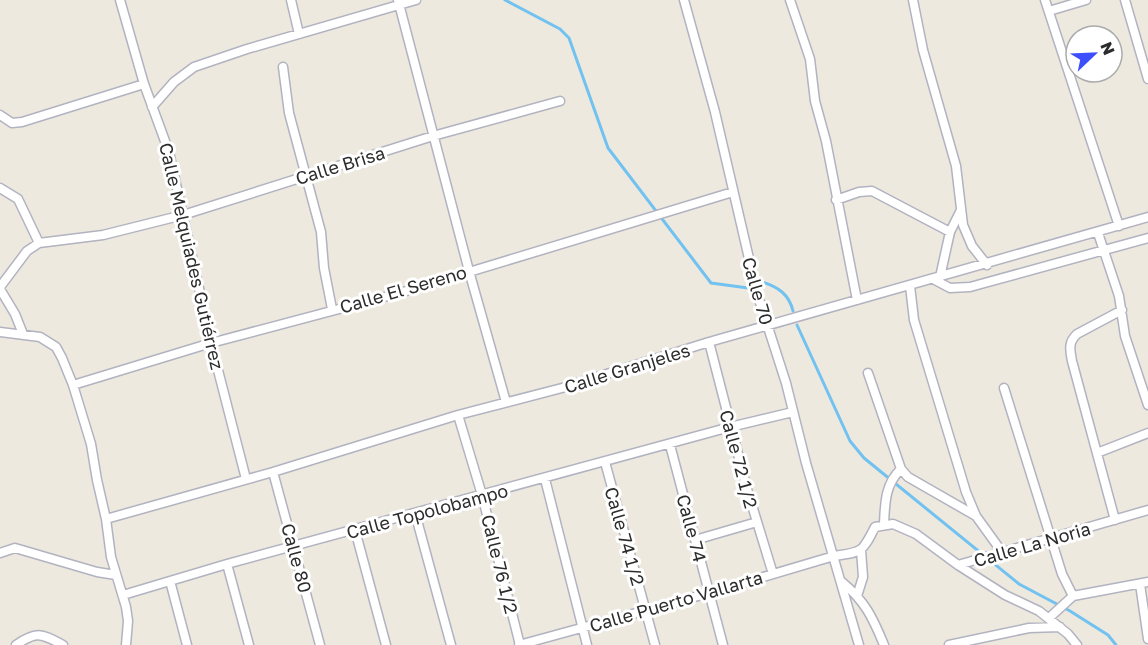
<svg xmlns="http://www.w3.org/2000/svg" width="1148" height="645" font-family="'Golos Text',sans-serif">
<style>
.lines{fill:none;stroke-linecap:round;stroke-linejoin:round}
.stream{stroke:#71c2f0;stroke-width:3}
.street-casing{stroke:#b2b3c0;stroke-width:11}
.street{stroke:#fff;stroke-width:8}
.labels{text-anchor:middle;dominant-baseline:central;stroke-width:6;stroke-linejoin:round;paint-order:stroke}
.street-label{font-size:18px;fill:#2c2c2c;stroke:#fff}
</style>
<rect width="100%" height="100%" fill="#eee9df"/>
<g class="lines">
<!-- stream -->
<path class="stream" d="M505,0L560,29L569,38L608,148L711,283L748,288
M762,282C778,287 789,294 793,311
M797,325L850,441L864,458L1019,584L1070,611L1108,635L1116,645"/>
<defs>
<path id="street" d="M120,0L144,84L169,152L211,343L246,479
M291,0L299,34
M398,0L469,271L506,402
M684,0L715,112L757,293L786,383L806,463L859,645
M790,0L810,59L815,101L826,141L857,300
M913,0L923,50L956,166L963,225L972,246L987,265
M1045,0L1119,226
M1125,0L1148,79
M1049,11L1086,0
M283,67L289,113L321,232L324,268L332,309
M152,107L174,82L194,67L247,49L416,0
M0,115L12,123L22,122L144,84
M0,188L18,199L39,243
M836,200L859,192L872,191L950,232L961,210
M1098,233L1119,296L1125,336L1148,405
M940,277L950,232
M933,279L950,288L970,287L1148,238
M910,286L914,320L966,492L976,516L1002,552
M0,287L27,251L39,243L103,235L183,215L433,136L560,101
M0,289L15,314L23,334
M0,332L40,337L56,347L62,358L73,385L91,444L97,480L106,519L111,557L126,607L128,621L126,645
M709,342L747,489L773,574
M868,373L901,469L908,477L976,516
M73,385L211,343L403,292L733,192
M1004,388L1062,574L1073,596
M458,415L482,495L520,645
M670,445L723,645
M1097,453L1148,433
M605,462L655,645
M273,472L320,645
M545,479L587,645
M415,513L451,645
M106,519L273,472L458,415L562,388L709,342L1148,217
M1115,520L1072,361C1070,350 1068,342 1077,334L1122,310
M884,524C885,503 885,484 901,469
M355,530L386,645
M695,540L757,522
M0,553L15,548L97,572L116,575
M227,564L249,645
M958,565L1148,510
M170,581L187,645
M842,582C865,601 873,618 884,645
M1140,584L1148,639
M123,595L227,564L730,427L793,412
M857,596L863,577L861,550
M1049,618L1073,596L1148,582
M16,645C37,630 42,634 63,645
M519,645L709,593L834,556C862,552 862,553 875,527L893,524L916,534L958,565L1005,595L1039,611L1068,634L1077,645
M949,645L1029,628L1060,627"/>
</defs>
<!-- street casing -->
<use href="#street" class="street-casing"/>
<!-- street -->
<use href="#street" class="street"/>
</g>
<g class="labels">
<!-- street labels -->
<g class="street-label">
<text transform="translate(340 165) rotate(-17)">Calle Brisa</text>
<text transform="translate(192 256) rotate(77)">Calle Melquiades Gutiérrez</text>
<text transform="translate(403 289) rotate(-16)">Calle El Sereno</text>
<text transform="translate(758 291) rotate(74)">Calle 70</text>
<text transform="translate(627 368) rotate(-17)">Calle Granjeles</text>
<text transform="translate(739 459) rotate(75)">Calle 72 1/2</text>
<text transform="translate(427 511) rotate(-15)">Calle Topolobampo</text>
<text transform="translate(692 528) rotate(75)">Calle 74</text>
<text transform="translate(625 536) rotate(74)">Calle 74 1/2</text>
<text transform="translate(1032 544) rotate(-16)">Calle La Noria</text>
<text transform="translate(297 558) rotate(75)">Calle 80</text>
<text transform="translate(500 564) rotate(76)">Calle 76 1/2</text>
<text transform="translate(676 601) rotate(-16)">Calle Puerto Vallarta</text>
</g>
</g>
<!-- north arrow -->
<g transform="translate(1094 54) rotate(67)"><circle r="28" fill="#ffffff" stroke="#ababab" stroke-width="1.5"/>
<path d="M0-4.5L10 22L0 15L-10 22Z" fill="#3d4efc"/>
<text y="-9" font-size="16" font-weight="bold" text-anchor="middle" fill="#2c2c2c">N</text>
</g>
</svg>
